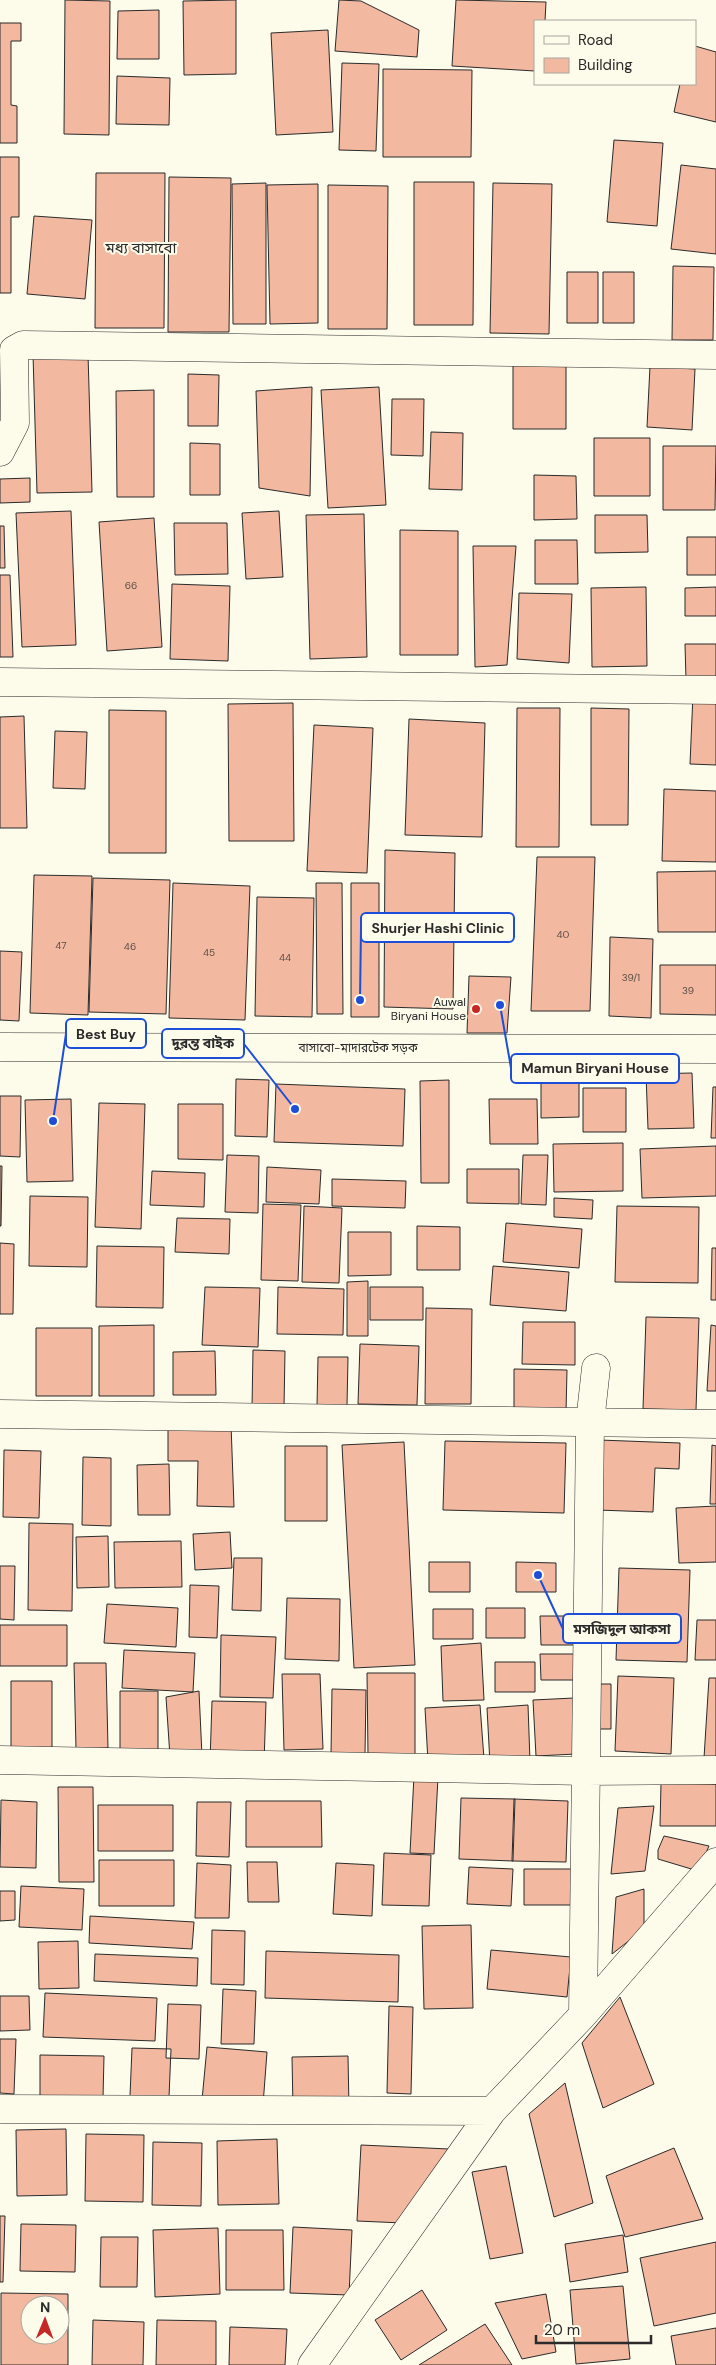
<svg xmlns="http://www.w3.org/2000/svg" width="716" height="2365" font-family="'DM Sans','Noto Sans Bengali',sans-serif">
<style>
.building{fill:#f2b8a0;stroke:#2b2b2b;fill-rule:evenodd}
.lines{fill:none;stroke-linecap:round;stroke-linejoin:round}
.minor-casing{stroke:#2b2b2b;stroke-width:29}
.minor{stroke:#fdfbea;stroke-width:28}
.poi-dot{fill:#c62828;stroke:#fdfbea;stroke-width:2}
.labels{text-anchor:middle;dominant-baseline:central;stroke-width:4;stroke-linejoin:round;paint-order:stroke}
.number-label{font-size:10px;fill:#5d4e48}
.poi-label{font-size:12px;fill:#2b2b2b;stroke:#fdfbea;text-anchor:end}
.street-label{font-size:12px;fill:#2b2b2b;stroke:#fdfbea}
.quarter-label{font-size:15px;fill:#2b2b2b;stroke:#fdfbea}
.leader{fill:none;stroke:#1d4ed8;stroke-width:2}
.callout-dot{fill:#1d4ed8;stroke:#fdfbea;stroke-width:2}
.callout{fill:#fdfbea;stroke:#1d4ed8;stroke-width:2}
.callout-label{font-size:14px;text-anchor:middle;font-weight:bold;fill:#2b2b2b}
</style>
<rect width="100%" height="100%" fill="#fdfbea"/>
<!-- building -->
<path class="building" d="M65,0L110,1L109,135L64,134Z
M236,0V74L184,75L183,1Z
M339,0L361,1L419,30L417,57L335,51Z
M456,0L546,2L545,21H535V71L452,66Z
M159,10V59H117L118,11Z
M0,23H21V41H11V105L17,106V143H0Z
M328,30L333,132L276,135L271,33Z
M695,46L716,52V122L674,112L680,84H695Z
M342,63L379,64L376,151L339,150Z
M383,69L472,70L471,157H383Z
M117,76L170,78L169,125L116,124Z
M614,140L663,143L657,226L607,222Z
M0,157H19V217H11V293H0Z
M681,165L716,169V254L671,249Z
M96,173H165L164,328H95Z
M169,177L231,178L229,332H168Z
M414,182H474L473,325H414Z
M266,183V324H233L232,184Z
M493,183L552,184L549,334L490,333Z
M318,184V323L270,324L267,185Z
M328,185L388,186L387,329H328Z
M34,216L92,220L85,299L27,294Z
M673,266L714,267L713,340H672Z
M567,272H598V323H567Z
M603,272H634V323H603Z
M33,354H88L92,492L37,493Z
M513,364H566V429H513Z
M650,366L695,369L692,430L647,427Z
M188,374L219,375L218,426H188Z
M312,387L310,496L259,488L256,391Z
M379,387L386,505L328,508L321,390Z
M154,390V497H117L116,391Z
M392,399H424L423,456L391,455Z
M431,432L463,433L462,490L429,489Z
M594,438H650V496H594Z
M190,443L220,444V495H190Z
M663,446H716L715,510H663Z
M534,475L576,476L577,519L534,520Z
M30,478V502L0,503V479Z
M71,511L76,645L22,647L16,513Z
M279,511L283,577L246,579L242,513Z
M364,514L367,657L310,659L306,515Z
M595,515H647L648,552L595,553Z
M154,518L162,647L107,651L99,522Z
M174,523H227L228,574L175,575Z
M0,526H4L5,568H0Z
M400,530L458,531V655H400Z
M687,537H716V575H687Z
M535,540H577L578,584H535Z
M473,546H516L507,665L475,667Z
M0,575H10L13,657H0Z
M172,584L230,586L228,661L170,659Z
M646,587L647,666L592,667L591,588Z
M716,587V616H685V588Z
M519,593L572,594L569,663L517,659Z
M685,644H716V679L686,680Z
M693,694L716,695V765L690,764Z
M293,703L294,841H229L228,704Z
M517,708H560L559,847H516Z
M591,708L629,709L628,825H591Z
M109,710L166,711V853H109Z
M24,716L27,828H0V717Z
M409,719L485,723L482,837L405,835Z
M314,725L373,728L367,873L307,871Z
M55,731L87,732L85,789L53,788Z
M664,789L716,791V862L662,861Z
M385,850L455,853L453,1009L384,1007Z
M537,857H595L590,1011H531Z
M716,871V932H658L657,872Z
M34,875L92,876L88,1015L30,1013Z
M93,878L170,880L166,1014L89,1012Z
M173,883L250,886L245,1020L169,1018Z
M316,883H342L343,1014H317Z
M351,883H379V1017H351Z
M257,897L314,898L312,1017L255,1016Z
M610,937L653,939L651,1018L609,1016Z
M0,951L22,952L19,1021L0,1020Z
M660,965H716V1015L660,1014Z
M469,976L511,977L507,1033H467Z
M541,1073H579V1117L541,1118Z
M692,1073L694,1128L648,1129L646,1074Z
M236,1079L269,1080L267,1137L235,1136Z
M449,1080V1183H421L420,1081Z
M276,1084L405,1089L403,1146L274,1142Z
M713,1087H716V1138H711Z
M583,1088H626V1132H583Z
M0,1096H21L20,1157L0,1156Z
M71,1099L73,1181L27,1182L25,1100Z
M489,1099H537L538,1144H490Z
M99,1103L145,1104L141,1229L95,1227Z
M178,1104H223V1160L178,1159Z
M623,1143V1191L554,1192L553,1144Z
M716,1146V1196L642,1198L640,1149Z
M227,1155L259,1156L258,1213L225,1212Z
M523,1155H548L546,1205L521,1204Z
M0,1166H2L1,1226H0Z
M267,1167L321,1170L319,1204L266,1202Z
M467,1169H519V1204L467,1203Z
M152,1171L205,1173L204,1207L150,1205Z
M332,1179L406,1181L405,1208L332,1206Z
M30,1196L88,1197L87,1267L29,1266Z
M554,1198L593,1200L592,1219L554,1217Z
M263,1204L301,1205L298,1281L261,1280Z
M304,1206L342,1208L339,1283L302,1282Z
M617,1206L699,1207L698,1283L615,1282Z
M177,1218L230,1219L229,1254L175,1252Z
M506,1223L582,1229L579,1268L503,1262Z
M417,1226L460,1227V1270H417Z
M348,1232H391V1275L348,1276Z
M0,1243L14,1244L13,1314H0Z
M97,1246L164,1247L163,1308L96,1307Z
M712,1248H716V1300H711Z
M493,1266L569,1272L566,1311L490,1305Z
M368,1281V1336H347V1282Z
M205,1287L260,1288L258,1347L202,1345Z
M278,1287L344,1289L343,1335L277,1334Z
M370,1287H423V1320H370Z
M426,1308L472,1309L471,1404H425Z
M646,1317L699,1318L696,1410L643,1409Z
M523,1322H575V1365L522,1364Z
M154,1325V1396H99V1326Z
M711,1325L716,1326V1391H707Z
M36,1328H92V1396H36Z
M360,1344L419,1346L417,1405L358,1404Z
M253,1350L285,1351L284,1408L252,1407Z
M215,1351L216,1395H173V1352Z
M318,1357H348L347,1406H317Z
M514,1369L567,1370L566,1412L514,1411Z
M168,1423L231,1424L234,1507L197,1506L198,1461H168Z
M599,1440L680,1443L679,1469L655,1468L653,1512L597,1510Z
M445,1441L566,1443L564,1513L443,1510Z
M404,1442L415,1665L354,1668L342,1445Z
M712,1445L716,1446V1504H710Z
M285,1446H327V1521H285Z
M4,1450L41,1451L39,1518L3,1517Z
M83,1457L111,1458V1526L82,1525Z
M169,1464L170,1515H138L137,1465Z
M716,1506V1562L679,1563L676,1508Z
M29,1523L73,1524L72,1611L28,1610Z
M230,1532L232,1568L195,1570L193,1534Z
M108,1536L109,1587L77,1588L76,1537Z
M181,1541L182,1587L115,1588L114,1542Z
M234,1558H262L261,1611L232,1610Z
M429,1562H470V1592H429Z
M516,1562L556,1563V1592H516Z
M0,1566H15L14,1620L0,1619Z
M619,1568L690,1570L687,1662L616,1660Z
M190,1585L219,1586L217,1638L189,1637Z
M287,1598L340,1599L339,1661L285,1659Z
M107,1604L178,1608L176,1647L104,1643Z
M486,1608H525V1638H486Z
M433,1609H473V1639H433Z
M540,1616H580V1645H541Z
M697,1620H716V1660H695Z
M0,1625H67V1666H0Z
M221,1635L276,1637L273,1698L220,1697Z
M481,1643L484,1700L443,1701L441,1646Z
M124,1650L195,1653L193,1692L122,1688Z
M540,1654H582V1680H541Z
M495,1662H535V1692H495Z
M74,1663H106L108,1748L76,1749Z
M367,1673H415V1755H368Z
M282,1674H320L323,1749L284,1750Z
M618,1676L674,1678L671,1754L615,1751Z
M709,1678H716V1759L704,1758Z
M11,1681H52V1752H11Z
M594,1684H611V1729H594Z
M332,1689L366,1690L365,1755L331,1754Z
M120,1691H158V1757H120Z
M199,1691L202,1756L170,1757L166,1697Z
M574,1698L576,1754L536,1756L533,1700Z
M212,1701L266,1702L264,1764L210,1762Z
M480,1705L484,1759L428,1762L425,1708Z
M528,1705L530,1762L490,1764L487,1708Z
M414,1776L438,1777L434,1854L410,1853Z
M661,1783L716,1784V1826H660Z
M58,1787H93L94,1882H59Z
M461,1798L515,1799L513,1861L459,1859Z
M514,1799L568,1801L566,1862L512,1861Z
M1,1800L37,1802L36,1868L0,1867Z
M246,1801H321L322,1847H246Z
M197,1802H231L229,1857L196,1856Z
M98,1805H173V1851H98Z
M654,1806L645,1871L611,1874L618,1808Z
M664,1836L709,1846L698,1871L658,1859V1850Z
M384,1853L431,1855L429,1906L382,1905Z
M99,1860H174V1906H99Z
M247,1862H277L279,1902H248Z
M197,1863L231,1865L229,1918H195Z
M336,1863L374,1865L372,1916L333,1914Z
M469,1867L513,1869L511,1906L467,1904Z
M524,1869H579V1905H524Z
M21,1886L84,1889L82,1930L19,1927Z
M644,1889V1929L612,1954L616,1897Z
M0,1891H15V1920L0,1921Z
M90,1916L194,1922L192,1949L89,1943Z
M471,1925L473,2008L424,2009L422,1926Z
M212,1930L245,1931L244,1985L211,1984Z
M78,1941L79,1988L39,1989L38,1942Z
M491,1950L571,1957L567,1997L487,1989Z
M266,1951L399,1955L398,2002L265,1998Z
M95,1954L198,1958L197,1986L94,1981Z
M223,1989L256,1991L254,2044H221Z
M45,1993L157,1998L155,2041L43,2037Z
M0,1996H29L30,2030L0,2031Z
M620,1997L654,2084L603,2108L582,2043Z
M168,2004L201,2005L199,2059L166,2058Z
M389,2006L413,2007L411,2094L387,2093Z
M0,2039H16L14,2094L0,2093Z
M207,2047L267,2052L263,2105L202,2100Z
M132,2048L171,2049L169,2097L130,2096Z
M40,2055L104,2056L103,2098L40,2097Z
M348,2056L349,2108L293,2109L292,2057Z
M565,2083L593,2203L554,2217L529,2114Z
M66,2129L67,2195L17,2196L16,2130Z
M86,2134L144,2135L143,2202L85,2201Z
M277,2139L279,2204L218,2205L217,2141Z
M153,2142L202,2143L201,2206L152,2205Z
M361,2145L449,2149L403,2223L357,2221Z
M674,2148L703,2219L625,2237L606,2176Z
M506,2166L523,2253L490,2259L472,2172Z
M0,2216H5L3,2282H0Z
M21,2224L76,2225L75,2272L20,2271Z
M293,2227L352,2230L349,2295L290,2293Z
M218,2228L220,2294L155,2297L153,2230Z
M226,2230H283L284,2290H226Z
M623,2235L628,2272L570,2282L565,2244Z
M101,2237H138L137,2287H100Z
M716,2242V2313L654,2326L640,2258Z
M623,2286L630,2359L576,2364L570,2290Z
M422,2290L447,2330L401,2360L375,2320Z
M1,2293L68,2294V2365H1ZM30,2305H60V2335H30Z
M546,2294L556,2352L522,2359L495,2303Z
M93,2320L144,2322L143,2365H92Z
M157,2320L216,2321V2365H156Z
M485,2324L512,2365H419Z
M230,2327L287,2329L285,2365H229Z
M716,2328V2365H676L671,2336Z"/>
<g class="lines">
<defs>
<path id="minor" d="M0,452L15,423L14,350L23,345L716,355
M0,682L716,690
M0,1047L716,1049
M0,1414L716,1424
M0,1760L586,1771L716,1770
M583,2015L590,1422L596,1368
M0,2109L492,2111
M312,2365L492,2111L583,2015L716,1862"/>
</defs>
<!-- minor casing -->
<use href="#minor" class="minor-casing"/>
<!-- minor -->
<use href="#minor" class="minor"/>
</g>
<!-- markers -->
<circle class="poi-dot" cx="476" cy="1009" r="5"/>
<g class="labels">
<!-- number labels -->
<g class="number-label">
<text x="131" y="585">66</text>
<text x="563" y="934">40</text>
<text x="61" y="945">47</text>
<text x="130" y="946">46</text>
<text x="209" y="952">45</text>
<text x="285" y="957">44</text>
<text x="631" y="977">39/1</text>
<text x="688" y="990">39</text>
</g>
<!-- poi labels -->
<g class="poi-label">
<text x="466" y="1002">Auwal<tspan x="466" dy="14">Biryani House</tspan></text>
</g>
<!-- street labels -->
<g class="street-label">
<text x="358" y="1048">বাসাবো-মাদারটেক সড়ক</text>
</g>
<!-- quarter labels -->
<g class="quarter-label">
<text x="141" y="248">মধ্য বাসাবো</text>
</g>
</g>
<!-- callouts -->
<path class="leader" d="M360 1000L361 928M53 1121L66 1034M295 1109L244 1044M500 1005L511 1068M538 1575L563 1629"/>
<g class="callout-dot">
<circle cx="360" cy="1000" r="5"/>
<circle cx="53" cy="1121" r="5"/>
<circle cx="295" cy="1109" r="5"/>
<circle cx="500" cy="1005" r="5"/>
<circle cx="538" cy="1575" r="5"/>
</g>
<g class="callout">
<rect x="361" y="913" width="153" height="29" rx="5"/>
<rect x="66" y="1019" width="80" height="29" rx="5"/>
<rect x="162" y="1029" width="82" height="29" rx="5"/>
<rect x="511" y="1054" width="168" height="29" rx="5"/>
<rect x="563" y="1614" width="118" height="29" rx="5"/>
</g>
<g class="callout-label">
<text x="438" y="933">Shurjer Hashi Clinic</text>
<text x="106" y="1039">Best Buy</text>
<text x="203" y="1048">দুরন্ত বাইক</text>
<text x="595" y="1073">Mamun Biryani House</text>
<text x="622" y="1634">মসজিদুল আকসা</text>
</g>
<!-- legend -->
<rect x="534" y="20" width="162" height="65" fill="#fdfbea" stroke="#a9a89e"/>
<rect x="544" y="36" width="25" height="8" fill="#fdfbea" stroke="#a9a89e"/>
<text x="578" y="45" font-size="15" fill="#2b2b2b">Road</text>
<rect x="544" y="58" width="25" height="15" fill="#f2b8a0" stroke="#a9a89e"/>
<text x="578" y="70" font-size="15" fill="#2b2b2b">Building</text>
<!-- north arrow -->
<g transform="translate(45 2320) rotate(1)"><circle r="24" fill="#fdfbea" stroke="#a9a89e"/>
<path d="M0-4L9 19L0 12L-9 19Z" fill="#c62828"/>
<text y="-8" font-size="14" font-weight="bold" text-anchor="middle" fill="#2b2b2b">N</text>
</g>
<!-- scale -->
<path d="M536 2335v8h115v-8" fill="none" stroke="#2b2b2b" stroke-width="2.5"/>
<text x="544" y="2335" font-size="15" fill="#2b2b2b" stroke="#fdfbea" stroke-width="4" paint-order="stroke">20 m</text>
</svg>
